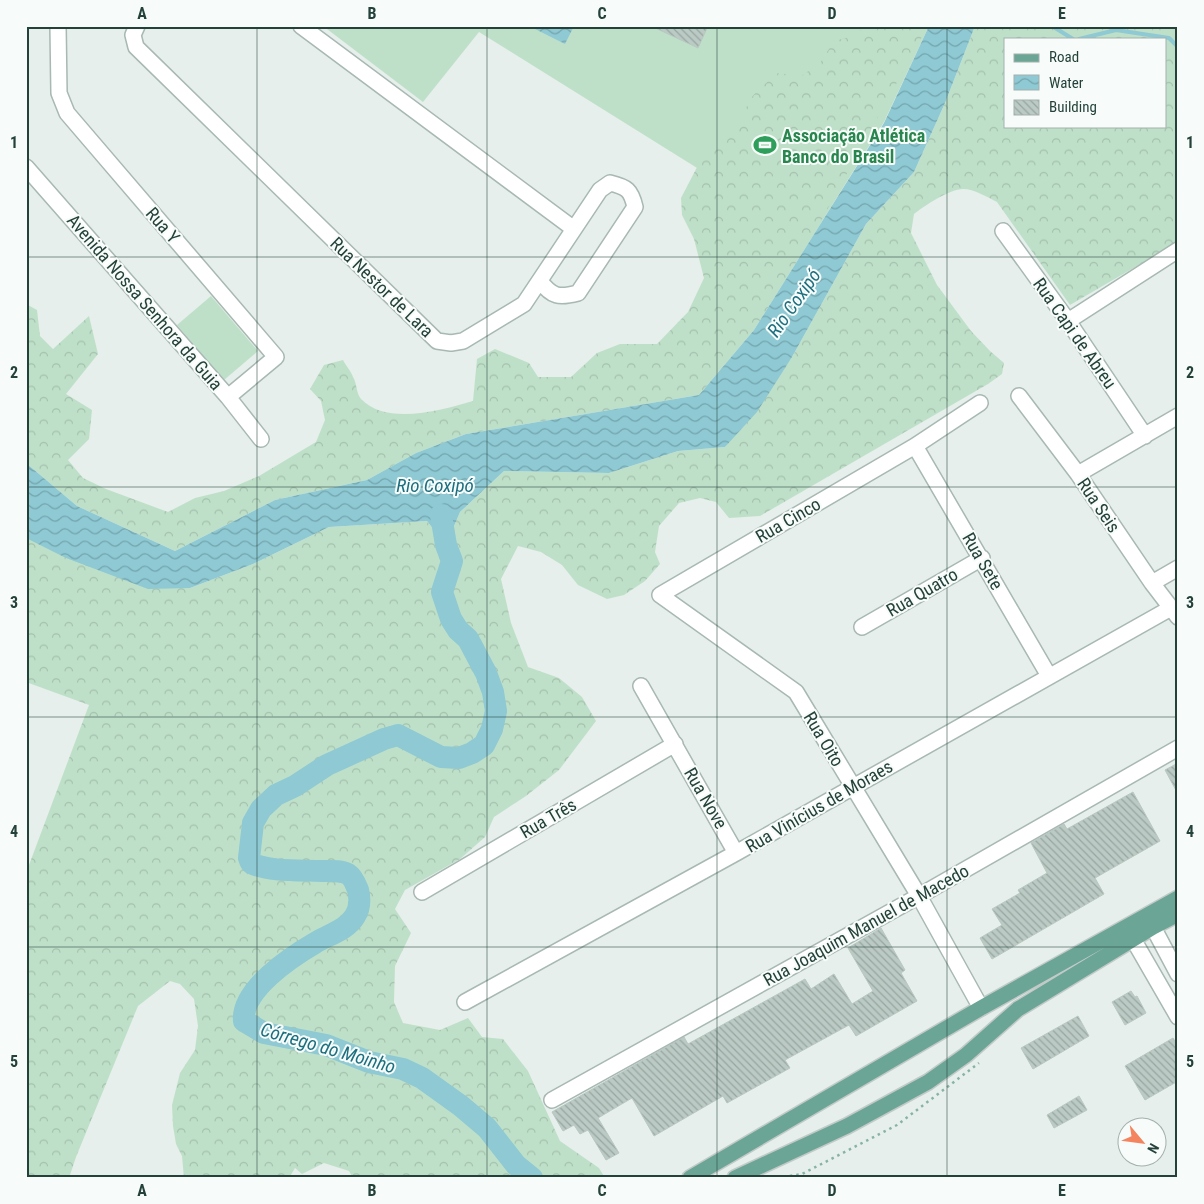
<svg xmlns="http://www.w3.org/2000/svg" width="1204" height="1204" font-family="'Roboto Condensed',sans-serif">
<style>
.grass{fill:#bfe0c8}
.forest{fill:url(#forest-crowns);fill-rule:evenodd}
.water{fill:url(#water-waves)}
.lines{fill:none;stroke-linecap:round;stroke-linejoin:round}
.stream{stroke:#8ec9d4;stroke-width:4}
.river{stroke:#8ec9d4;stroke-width:22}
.building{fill:url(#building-back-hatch);stroke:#b8c9c2}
.minor-casing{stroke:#a8b8b2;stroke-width:18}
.major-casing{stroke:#c2cac8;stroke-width:18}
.path{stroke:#86b3a5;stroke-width:2.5;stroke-dasharray:2.5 4;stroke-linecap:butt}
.minor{stroke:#fff;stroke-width:15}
.major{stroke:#6aa596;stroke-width:15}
.grid{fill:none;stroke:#24423a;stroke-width:1;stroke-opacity:0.55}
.labels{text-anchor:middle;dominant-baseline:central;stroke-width:4;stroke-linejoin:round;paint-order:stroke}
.leisure-label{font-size:18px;font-weight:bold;fill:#27864d;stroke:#f7fbf9;text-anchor:start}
.street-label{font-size:18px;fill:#24423a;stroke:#f7fbf9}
.water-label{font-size:19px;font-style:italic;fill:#1c6f80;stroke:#f7fbf9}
.neatline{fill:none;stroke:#24423a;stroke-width:2}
.grid-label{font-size:16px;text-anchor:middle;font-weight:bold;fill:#24423a}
</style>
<defs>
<pattern id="forest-crowns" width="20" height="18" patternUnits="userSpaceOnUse" patternTransform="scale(1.25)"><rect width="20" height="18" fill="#bfe0c8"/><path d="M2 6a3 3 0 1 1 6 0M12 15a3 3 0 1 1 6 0" fill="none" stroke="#a4c1ad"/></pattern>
<pattern id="water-waves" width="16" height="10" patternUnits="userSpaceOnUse" patternTransform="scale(1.25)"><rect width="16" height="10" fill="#8ec9d4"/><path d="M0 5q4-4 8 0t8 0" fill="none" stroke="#74a5ad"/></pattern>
<pattern id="building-back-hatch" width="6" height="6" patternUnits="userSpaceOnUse" patternTransform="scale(1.25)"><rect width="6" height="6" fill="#bbcac4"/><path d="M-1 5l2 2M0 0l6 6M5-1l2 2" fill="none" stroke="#98a6a0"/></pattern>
</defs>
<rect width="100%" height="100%" fill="#e6efeb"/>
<!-- grass -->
<path class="grass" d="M323,26H929L884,122L811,239L479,32L423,102Z
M211,296L258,351L224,380L177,325Z"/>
<!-- forest -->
<path class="forest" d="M865,26H928L811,239L754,330L699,395L466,434L416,453L367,480L275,500L175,551L77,506L26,463V304L37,310L40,336L53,349L89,316L98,354L66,394L92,410L89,439L68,460L83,478L106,489L168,512L195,498L224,491L259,476L316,442L325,420L321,401L310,389L324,365L343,360C346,366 351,371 353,377C357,383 356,393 361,399C387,426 442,410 473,401L477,359L495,349L529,363L538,377H571L597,353L620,344H657L688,312L704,278L694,239L682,215L681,198L708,146C735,145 739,120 750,100C756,90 769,81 778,73L801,76L820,63L834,41L853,36Z
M975,26H1178V242L1070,305L997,202C987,197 974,189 963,189C950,189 924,206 914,214L911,233L937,285L971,331L990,351L1004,363L1002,374L988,384L760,516L729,518L716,502L700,498L679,503L659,526L655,552L660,564L645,581L624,595L607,599L578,585L562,565L541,552L518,546L501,579L511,623L528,667L559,678L582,697L596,721L559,770L526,796L494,817L485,837L460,859L405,890L395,909L411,933L395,966L394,1002L403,1023L440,1030L468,1018L482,1037L503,1039L528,1071L560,1141L599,1168L605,1178H353L349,1171L324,1163L302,1174L295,1168L289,1178H184L182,1156L176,1144L173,1126L172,1105L180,1073L195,1050L198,1026L194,999L180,984L170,981L138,1006L76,1157L69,1178H26V873L89,705L26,682V538L190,588L253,564L329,527L427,521L446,545L460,512L504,471L609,473L678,451L725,447L792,357L866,224L914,172L945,103ZM1005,39H1165V126H1005Z"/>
<!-- water -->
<path class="water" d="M529,26H574L565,44Z
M929,26H975L945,103L914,172L866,224L792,357L757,412L725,447L678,451L609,473L504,471L460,512L446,545L427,521L329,527L253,564L190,588L148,589L66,558L26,538V463L77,506L175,551L275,500L367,480L416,453L466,434L699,395L754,330L811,239L884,123Z"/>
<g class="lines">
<!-- stream -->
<path class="stream" d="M1052,26L1073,39
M1079,39L1116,30L1169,38L1178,47"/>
<!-- river -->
<path class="river" d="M441,515L446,545L452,561L442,592L451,619L458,630L468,639L486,673L493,692L496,711L492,729L484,745L472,753L459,758L441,757L398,735L384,739L327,765L295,786L276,795L261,809L253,823L249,858L251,863C268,872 302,870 322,871C330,871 341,870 348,874C353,877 356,885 358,890C360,898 360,908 355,916C347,930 328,935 315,943C291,957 241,990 244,1021L264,1033L326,1045L369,1062L403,1069L422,1078L461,1106L487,1128L516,1165L532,1178"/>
</g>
<!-- building -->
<path class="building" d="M651,26H708L698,48Z
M1178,763V794L1165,770Z
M1133,792L1160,841L1095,878L1104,894L992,959L980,938L1002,925L992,909L1020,893L1018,890L1047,873L1031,843L1064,824L1067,829Z
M881,928L905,970L901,973L917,1001L856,1036L849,1025L785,1060L790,1068L727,1103L723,1096L654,1136L632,1098L598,1118L619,1153L606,1160L588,1130L580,1134L574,1125L563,1131L552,1112L684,1037L688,1044L805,979L811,989L834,974L852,1004L873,991L848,948Z
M1131,991L1135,997L1137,996L1146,1013L1125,1025L1112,1002Z
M1078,1016L1089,1036L1033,1069L1021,1048Z
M1173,1038L1178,1046V1081L1145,1100L1125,1066Z
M1079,1096L1087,1110L1054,1128L1047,1115Z"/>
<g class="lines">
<defs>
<path id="minor" d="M58,26L59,93L67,113L276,357L228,397
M137,26L133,35L136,47L437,341L451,343L463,341L524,304L574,229L301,26
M26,167L228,397L261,439
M1003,231L1068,321L1145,436
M540,281C552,297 559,298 578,293L635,207C631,190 627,187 610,183L600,190L574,229
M1068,321L1178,250
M1019,396L1078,474L1152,583L1178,617
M980,403L915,446L660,595L796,692L919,896L981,1008
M915,446L1049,676
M1078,474L1178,416
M1152,583L1178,568
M862,627L982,558
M641,686L736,853
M422,892L675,744
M1153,927L1178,974
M1133,939L1178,1017
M465,1002L736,853L1171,608
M552,1100L919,896L1178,748"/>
<path id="major" d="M690,1178L981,1008L1178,898
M735,1178L847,1126L928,1082L966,1055L1018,1009L1153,927L1178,914"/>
</defs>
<!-- minor casing -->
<use href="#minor" class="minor-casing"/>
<!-- major casing -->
<use href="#major" class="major-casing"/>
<!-- path -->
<path class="path" d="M777,1178L802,1174L897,1125L979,1063"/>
<!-- minor -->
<use href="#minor" class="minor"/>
<!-- major -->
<use href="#major" class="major"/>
</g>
<!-- grid -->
<path class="grid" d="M257,26V1178M487,26V1178M717,26V1178M947,26V1178M26,257H1178M26,487H1178M26,717H1178M26,947H1178"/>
<!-- icons -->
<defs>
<symbol id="stadium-bare" viewBox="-9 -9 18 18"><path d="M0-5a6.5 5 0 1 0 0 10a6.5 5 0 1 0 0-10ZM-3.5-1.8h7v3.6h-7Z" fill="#2e9e5b" stroke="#f7fbf9" stroke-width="2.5" paint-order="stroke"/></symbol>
</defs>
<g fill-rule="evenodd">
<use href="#stadium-bare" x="749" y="129" width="32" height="32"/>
</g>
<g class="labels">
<!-- leisure labels -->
<g class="leisure-label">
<text x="782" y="135">Associação Atlética<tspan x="782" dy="21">Banco do Brasil</tspan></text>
</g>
<!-- street labels -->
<g class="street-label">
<text transform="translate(163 225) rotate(49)">Rua Y</text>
<text transform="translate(382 287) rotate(44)">Rua Nestor de Lara</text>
<text transform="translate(145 302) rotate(49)">Avenida Nossa Senhora da Guia</text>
<text transform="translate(1075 333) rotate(55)">Rua Capi de Abreu</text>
<text transform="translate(1099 505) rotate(56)">Rua Seis</text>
<text transform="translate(788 520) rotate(-30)">Rua Cinco</text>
<text transform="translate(983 561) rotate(60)">Rua Sete</text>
<text transform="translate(922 592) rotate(-30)">Rua Quatro</text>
<text transform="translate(824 739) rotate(59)">Rua Oito</text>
<text transform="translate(706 798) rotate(60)">Rua Nove</text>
<text transform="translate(819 806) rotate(-30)">Rua Vinícius de Moraes</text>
<text transform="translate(548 818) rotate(-30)">Rua Três</text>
<text transform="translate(866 925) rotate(-29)">Rua Joaquim Manuel de Macedo</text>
</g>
<!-- water labels -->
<g class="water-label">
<text transform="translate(794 303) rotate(-55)">Rio Coxipó</text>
<text x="435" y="485">Rio Coxipó</text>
<text transform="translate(328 1048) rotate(16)">Córrego do Moinho</text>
</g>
</g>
<!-- border -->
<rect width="1204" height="1204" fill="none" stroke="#f7fbf9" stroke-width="55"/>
<!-- legend -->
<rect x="1004" y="38" width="162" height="90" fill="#f7fbf9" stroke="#a3b1ad"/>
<rect x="1014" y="54" width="25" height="8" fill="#6aa596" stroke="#a3b1ad"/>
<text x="1049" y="62" font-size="15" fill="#24423a">Road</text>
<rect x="1014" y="75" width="25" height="15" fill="url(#water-waves)" stroke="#a3b1ad"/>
<text x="1049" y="88" font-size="15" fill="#24423a">Water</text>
<rect x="1014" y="100" width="25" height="15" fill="url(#building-back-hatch)" stroke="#a3b1ad"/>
<text x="1049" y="112" font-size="15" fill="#24423a">Building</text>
<!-- north arrow -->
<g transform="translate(1142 1142) rotate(119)"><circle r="24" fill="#f7fbf9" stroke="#a3b1ad"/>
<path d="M0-4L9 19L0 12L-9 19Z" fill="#f4845f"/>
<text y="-8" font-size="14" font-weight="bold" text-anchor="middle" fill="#24423a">N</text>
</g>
<rect x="28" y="28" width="1148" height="1148" class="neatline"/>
<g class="grid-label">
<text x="142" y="19">A</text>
<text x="372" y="19">B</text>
<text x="602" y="19">C</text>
<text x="832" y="19">D</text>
<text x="1062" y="19">E</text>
<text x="14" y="148">1</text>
<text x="1190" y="148">1</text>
<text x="14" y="378">2</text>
<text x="1190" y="378">2</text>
<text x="14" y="608">3</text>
<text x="1190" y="608">3</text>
<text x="14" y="837">4</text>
<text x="1190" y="837">4</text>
<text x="14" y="1067">5</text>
<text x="1190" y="1067">5</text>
<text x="142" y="1196">A</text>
<text x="372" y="1196">B</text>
<text x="602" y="1196">C</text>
<text x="832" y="1196">D</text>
<text x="1062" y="1196">E</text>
</g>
</svg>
